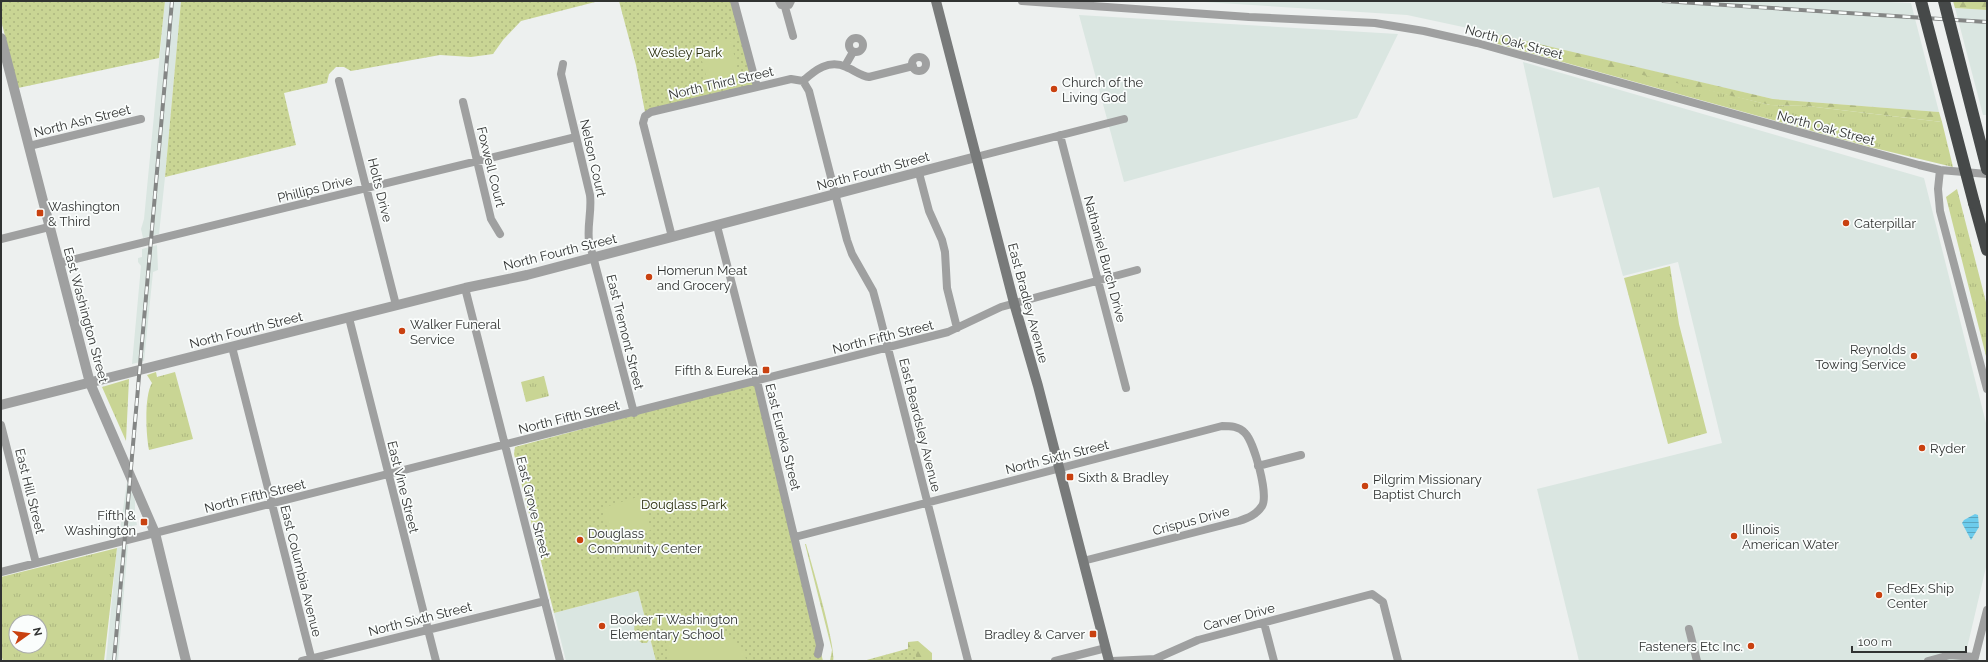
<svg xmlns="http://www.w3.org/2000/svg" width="1988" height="662" font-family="Raleway,sans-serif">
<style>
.built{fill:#dae6e1}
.grass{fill:url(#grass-tufts);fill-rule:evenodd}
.forest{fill:url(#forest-firs)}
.park{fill:url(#park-dots)}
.pitch{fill:#c9d594}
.water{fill:url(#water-rules)}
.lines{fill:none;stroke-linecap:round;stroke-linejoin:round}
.minor{stroke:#9fa0a0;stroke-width:8}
.tertiary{stroke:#9fa0a0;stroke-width:10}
.secondary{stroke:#787a7a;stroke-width:10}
.motorway{stroke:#464949;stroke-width:12}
.rail-casing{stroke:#848685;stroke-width:4}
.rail{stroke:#fafdfc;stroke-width:2.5;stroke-dasharray:8;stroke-linecap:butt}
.motorway-bridge{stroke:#464949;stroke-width:12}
.poi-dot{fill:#c94110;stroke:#fafdfc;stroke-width:1.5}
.labels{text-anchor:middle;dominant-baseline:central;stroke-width:3.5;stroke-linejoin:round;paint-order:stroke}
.street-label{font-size:13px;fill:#313332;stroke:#fafdfc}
.park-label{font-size:13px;fill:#282c0b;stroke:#fafdfc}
.poi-label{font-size:13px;fill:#313332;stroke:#fafdfc;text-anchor:start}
</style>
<defs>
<pattern id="grass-tufts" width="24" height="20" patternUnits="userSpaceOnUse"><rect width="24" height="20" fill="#c9d594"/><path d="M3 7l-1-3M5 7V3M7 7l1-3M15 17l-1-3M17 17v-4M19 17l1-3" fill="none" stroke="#adb780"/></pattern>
<pattern id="forest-firs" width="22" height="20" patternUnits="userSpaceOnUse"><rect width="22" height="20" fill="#c9d594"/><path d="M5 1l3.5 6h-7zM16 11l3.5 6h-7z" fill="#adb780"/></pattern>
<pattern id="park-dots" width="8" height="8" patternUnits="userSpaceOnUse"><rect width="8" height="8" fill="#c9d594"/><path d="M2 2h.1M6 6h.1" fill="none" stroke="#adb780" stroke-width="1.8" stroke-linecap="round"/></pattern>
<pattern id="water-rules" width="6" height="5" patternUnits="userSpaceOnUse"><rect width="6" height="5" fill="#6dccec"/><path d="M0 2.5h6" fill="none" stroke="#5aa6c0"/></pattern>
</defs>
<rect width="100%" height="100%" fill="#edf0ef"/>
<!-- built -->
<path class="built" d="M165,1H181L165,177L159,234L143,238L141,229L144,219Z
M1188,1H1865L1911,3L1939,112L1773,99L1463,27L1407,15Z
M1955,8L1987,10V115H1983Z
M1079,15L1398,34L1357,118L1124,182Z
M1523,62L1924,178L1987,427V563L1964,661H1579L1537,489L1722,443L1678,262L1623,276L1599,187L1553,198Z
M157,245L158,270L153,272L144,361L132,364L141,266L138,262V258L142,257V249Z
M127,482L135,500V514L137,525L132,526V533L119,537Z
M128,545L118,661H106L117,548Z
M638,591L656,661H566L554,613Z"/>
<!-- grass -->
<path class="grass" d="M1499,37L1498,38L1770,105L1807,106L1942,122L1953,167L1870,147L1494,43L1493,40Z
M1957,189L1987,306V360L1946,197Z
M1670,266L1679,324L1707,433L1668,444L1624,278Z
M156,372L157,377L175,372L193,439L149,450C146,435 144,396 152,383L147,375Z
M544,376L549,396L526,402L521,382Z
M129,379L126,441L102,387Z
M805,544H806C811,562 837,649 833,661H830L832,650Z
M117,548L104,661H3L1,654V577ZM16,622H40V646H16Z"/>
<!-- forest -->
<path class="forest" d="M1953,1H1987V10L1955,8Z
M1501,35L1773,99L1939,112L1942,122L1807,106L1770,105L1499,41Z
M918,641L932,653V661H912L908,651V642Z"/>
<!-- park -->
<path class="park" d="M1,1H165L159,58L18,88L1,20Z
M181,1H599L521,21L503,40L493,54L471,57L440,55L351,71L344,67H336L329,74L327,83L284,93L296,145L165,177Z
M619,1H731L757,87L645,112L636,65Z
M755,383L823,661H656L650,638L647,643H642C635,638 632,630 636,622L641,620L646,622L638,591L554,613L514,454L515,447Z
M914,647L917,661H863Z"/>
<!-- pitch -->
<path class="pitch" d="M730,38L739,75L708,83L698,46Z
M638,497H642L651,530L611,541L602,508Z
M676,618C706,617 736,631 747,661H670L662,621Z"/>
<!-- water -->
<path class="water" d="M1975,514L1978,515L1979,527L1971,540L1962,523L1964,520Z"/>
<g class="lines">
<!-- minor -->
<path class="minor" d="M734,1L757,87
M779,1L781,5H789L791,1
M1022,1L1249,17L1375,23L1424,31L1477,43L1919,165L1940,170L1987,174
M785,7L793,36
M849 45a7 7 0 1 1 14 0a7 7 0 1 1-14 0Z
M912 64a7 7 0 1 1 14 0a7 7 0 1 1-14 0Z
M563,64L561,74L590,195C592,211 587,225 589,241L634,413
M845,66L853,52
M339,81L396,305
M803,81C815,70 829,59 846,67C854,70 861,76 869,77L913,66
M463,102L491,219L500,234
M1060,135L1126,388
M29,146L141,119
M976,157L1124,119
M1940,170L1938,189L1940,211L1987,389
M919,173L929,211L942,240L945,252L947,288L957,328
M717,226L757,381L820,645L818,654
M672,237L643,123L645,116L651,112L791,79L803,81L809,91L847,240L852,254L873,291L879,313L968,661
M1,239L49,227
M59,263L576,137
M465,288L560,661
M349,318L436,661
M232,347L312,661
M1,425L36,563
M1258,466L1301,455
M795,537L1222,426C1230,426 1239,426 1245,433C1254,442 1269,495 1262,506C1256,515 1248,518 1239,521L1083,561
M1,572L948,332L1001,307L1137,270
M1264,623L1274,661
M1689,629L1697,661
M302,661L545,601
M1055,661L1106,648
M1112,661L1155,659L1198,640L1372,594L1383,602L1398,661
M1928,661L1950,655L1975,657
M1974,661L1987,610"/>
<!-- tertiary -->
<path class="tertiary" d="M1,38L90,383L155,533L186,661
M1,405L465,288L527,275L976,157"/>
<!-- secondary -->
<path class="secondary" d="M936,1L1014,303L1038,386L1109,661"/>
<!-- motorway -->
<path class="motorway" d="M1974,203L1987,250"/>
<defs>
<path id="rail" d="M1663,1L1987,22
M114,661L172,1"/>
</defs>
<!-- rail casing -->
<use href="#rail" class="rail-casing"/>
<!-- rail -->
<use href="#rail" class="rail"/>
<!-- motorway-bridge -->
<path class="motorway-bridge" d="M1921,1L1974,203
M1944,1L1987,169"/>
</g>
<!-- markers -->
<g class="poi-dot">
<circle cx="1054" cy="89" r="4"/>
<rect x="36" y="209" width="8" height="8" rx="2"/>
<circle cx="1846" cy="223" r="4"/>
<circle cx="649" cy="277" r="4"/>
<circle cx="402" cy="331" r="4"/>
<circle cx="1914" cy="356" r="4"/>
<rect x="762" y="366" width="8" height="8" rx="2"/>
<circle cx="1922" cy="448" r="4"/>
<rect x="1066" y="473" width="8" height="8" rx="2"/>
<circle cx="1365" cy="486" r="4"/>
<rect x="140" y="518" width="8" height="8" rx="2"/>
<circle cx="1734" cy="536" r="4"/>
<circle cx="580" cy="540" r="4"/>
<circle cx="1879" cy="595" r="4"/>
<circle cx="602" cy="626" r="4"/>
<rect x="1089" y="630" width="8" height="8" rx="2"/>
<circle cx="1751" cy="646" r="4"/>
</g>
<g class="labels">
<!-- street labels -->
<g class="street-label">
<text transform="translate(1514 42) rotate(15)">North Oak Street</text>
<text transform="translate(721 83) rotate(-13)">North Third Street</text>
<text transform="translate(82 121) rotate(-14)">North Ash Street</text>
<text transform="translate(1826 128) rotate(15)">North Oak Street</text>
<text transform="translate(593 158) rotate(77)">Nelson Court</text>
<text transform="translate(491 167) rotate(76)">Foxwell Court</text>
<text transform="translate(873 171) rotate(-15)">North Fourth Street</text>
<text transform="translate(315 189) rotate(-14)">Phillips Drive</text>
<text transform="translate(380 190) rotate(76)">Holts Drive</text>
<text transform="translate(560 252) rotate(-14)">North Fourth Street</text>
<text transform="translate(1105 259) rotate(75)">Nathaniel Burch Drive</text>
<text transform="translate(1028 303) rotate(75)">East Bradley Avenue</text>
<text transform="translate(86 315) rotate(75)">East Washington Street</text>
<text transform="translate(246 330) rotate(-14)">North Fourth Street</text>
<text transform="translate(625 332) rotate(76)">East Tremont Street</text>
<text transform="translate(883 337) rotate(-14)">North Fifth Street</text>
<text transform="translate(569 417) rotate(-14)">North Fifth Street</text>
<text transform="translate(920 425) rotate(76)">East Beardsley Avenue</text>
<text transform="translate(783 437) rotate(76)">East Eureka Street</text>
<text transform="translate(1057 457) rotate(-14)">North Sixth Street</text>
<text transform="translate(403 487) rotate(76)">East Vine Street</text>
<text transform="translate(30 491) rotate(76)">East Hill Street</text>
<text transform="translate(255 496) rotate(-14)">North Fifth Street</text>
<text transform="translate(533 507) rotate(76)">East Grove Street</text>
<text transform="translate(1191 521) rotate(-15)">Crispus Drive</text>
<text transform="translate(301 571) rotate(76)">East Columbia Avenue</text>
<text transform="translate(1239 617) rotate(-15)">Carver Drive</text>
<text transform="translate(420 619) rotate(-14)">North Sixth Street</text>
</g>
<!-- park labels -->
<g class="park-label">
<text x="685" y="52">Wesley Park</text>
<text x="684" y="504">Douglass Park</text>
</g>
<!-- poi labels -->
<g class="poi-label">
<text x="1062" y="82">Church of the<tspan x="1062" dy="15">Living God</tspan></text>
<text x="48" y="206">Washington<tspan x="48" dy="15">&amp; Third</tspan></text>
<text x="1854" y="223">Caterpillar</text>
<text x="657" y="270">Homerun Meat<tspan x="657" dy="15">and Grocery</tspan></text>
<text x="410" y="324">Walker Funeral<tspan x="410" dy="15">Service</tspan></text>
<text x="1906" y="349" text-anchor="end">Reynolds<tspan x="1906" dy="15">Towing Service</tspan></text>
<text x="758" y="370" text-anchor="end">Fifth &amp; Eureka</text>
<text x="1930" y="448">Ryder</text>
<text x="1078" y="477">Sixth &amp; Bradley</text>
<text x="1373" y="479">Pilgrim Missionary<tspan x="1373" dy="15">Baptist Church</tspan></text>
<text x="136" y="515" text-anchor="end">Fifth &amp;<tspan x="136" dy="15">Washington</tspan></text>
<text x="1742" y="529">Illinois<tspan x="1742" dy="15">American Water</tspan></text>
<text x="588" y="533">Douglass<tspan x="588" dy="15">Community Center</tspan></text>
<text x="1887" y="588">FedEx Ship<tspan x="1887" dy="15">Center</tspan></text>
<text x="610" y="619">Booker T Washington<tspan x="610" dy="15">Elementary School</tspan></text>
<text x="1085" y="634" text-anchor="end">Bradley &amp; Carver</text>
<text x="1743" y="646" text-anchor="end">Fasteners Etc Inc.</text>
</g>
</g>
<!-- border -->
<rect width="1988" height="662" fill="none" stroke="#313332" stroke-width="4"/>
<!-- north arrow -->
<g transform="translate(28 634) rotate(76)"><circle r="19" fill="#fafdfc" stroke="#aaacab"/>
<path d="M0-3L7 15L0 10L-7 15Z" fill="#c94110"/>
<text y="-6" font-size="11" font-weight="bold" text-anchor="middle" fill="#313332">N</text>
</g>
<!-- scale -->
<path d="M1852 646v6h114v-6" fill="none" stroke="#313332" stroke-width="2"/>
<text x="1858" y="646" font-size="12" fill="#313332" stroke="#fafdfc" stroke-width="3" paint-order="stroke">100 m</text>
</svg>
